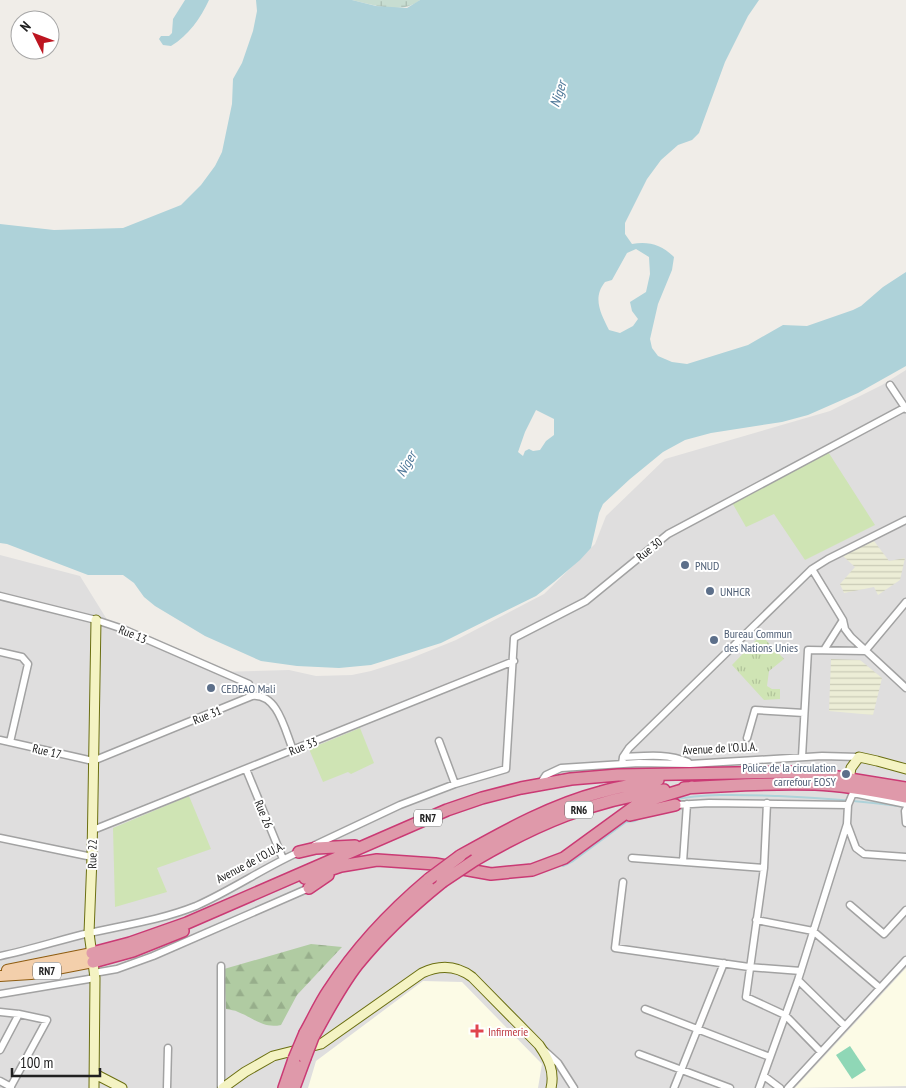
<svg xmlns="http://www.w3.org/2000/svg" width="906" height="1088" font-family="'PT Sans Narrow',sans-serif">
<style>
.residential{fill:#dfdede}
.education{fill:#fcfbe6}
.farmland{fill:url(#farmland-rules)}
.grass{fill:url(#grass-tufts)}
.forest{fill:url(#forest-firs)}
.wetland{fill:url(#wetland-marsh)}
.garden{fill:#cfe4b4}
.pitch{fill:#8fd7b6}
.water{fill:#aed2d9;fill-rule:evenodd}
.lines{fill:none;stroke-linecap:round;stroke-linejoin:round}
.stream{stroke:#aed2d9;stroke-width:2}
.street-casing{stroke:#a2a2a2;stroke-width:9}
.secondary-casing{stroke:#6b6f11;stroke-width:11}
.primary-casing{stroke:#8e5c10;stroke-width:12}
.highway-casing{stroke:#ca3a74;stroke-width:14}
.street{stroke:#fff;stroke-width:6}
.secondary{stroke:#f4f3c3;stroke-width:9}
.primary{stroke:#f3cfab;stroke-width:10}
.highway{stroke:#df99aa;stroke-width:11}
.highway-bridge-casing{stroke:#ca3a74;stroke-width:14;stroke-linecap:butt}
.highway-bridge{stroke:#df99aa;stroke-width:11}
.service-dot{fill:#5c6f8a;stroke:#fff;stroke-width:2}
.health-dot{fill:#e0444e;stroke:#fff;stroke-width:2}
.labels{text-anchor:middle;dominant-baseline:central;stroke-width:4;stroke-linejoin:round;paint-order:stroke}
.shield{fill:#fff;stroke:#646464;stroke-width:1}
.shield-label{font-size:11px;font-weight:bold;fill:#212121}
.street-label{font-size:12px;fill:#212121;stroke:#fff}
.service-label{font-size:12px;fill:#4e5e75;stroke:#fff;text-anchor:start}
.health-label{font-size:12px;fill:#be3a42;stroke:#fff;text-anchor:start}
.water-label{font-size:14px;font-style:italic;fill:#4f7899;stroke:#fff}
</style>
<defs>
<pattern id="farmland-rules" width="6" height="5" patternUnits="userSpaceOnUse" patternTransform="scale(1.25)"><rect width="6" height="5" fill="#ecedd6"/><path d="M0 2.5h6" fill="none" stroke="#cacbb7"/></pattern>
<pattern id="grass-tufts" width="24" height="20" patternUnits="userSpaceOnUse" patternTransform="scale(1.25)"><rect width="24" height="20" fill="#cfe4b4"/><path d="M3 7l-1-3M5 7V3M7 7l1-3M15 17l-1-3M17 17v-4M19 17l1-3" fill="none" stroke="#b1c39a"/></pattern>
<pattern id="forest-firs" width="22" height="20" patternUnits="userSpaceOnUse" patternTransform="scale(1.25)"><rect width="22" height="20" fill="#b0cba2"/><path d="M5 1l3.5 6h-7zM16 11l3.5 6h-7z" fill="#97ae8b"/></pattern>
<pattern id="wetland-marsh" width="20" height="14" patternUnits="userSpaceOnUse" patternTransform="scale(1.25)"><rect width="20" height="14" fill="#c7ddd1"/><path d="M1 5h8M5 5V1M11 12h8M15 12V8" fill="none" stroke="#abbdb3"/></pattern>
</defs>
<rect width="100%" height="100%" fill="#f0ede8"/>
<!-- residential -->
<path class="residential" d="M906,370V1088H0V555L80,576L111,626L216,672L289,670L316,676L352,675L371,671L409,659L456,640L544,594L595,544L606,516L665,459L830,411L882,385Z"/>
<!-- education -->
<path class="education" d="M906,968V1086L795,1088Z
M423,981L462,982L542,1064L538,1088H308L316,1061Z"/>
<!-- farmland -->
<path class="farmland" d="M874,541L889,561L905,558L900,580L878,595L874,587L844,593L840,584L855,567L843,556Z
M831,659L860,660L882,678L873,715L829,711Z"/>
<!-- grass -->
<path class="grass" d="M761,635L784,659L769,671L767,686L772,689H780V699L764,700L732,665Z"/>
<!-- forest -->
<path class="forest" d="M311,944L342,947L297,995L281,1025C263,1029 254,1018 238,1012C235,1010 230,1010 226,1009L224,969Z"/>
<!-- wetland -->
<path class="wetland" d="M352,0H420C402,15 373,5 352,0Z"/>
<!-- garden -->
<path class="garden" d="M825,447L875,525L805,560L774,514L746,527L730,499Z
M360,728L374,763L351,774L348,772L323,782L309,749Z
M189,796L211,849L157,868L167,892L115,907L113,828Z"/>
<!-- pitch -->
<path class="pitch" d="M850,1046L866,1070L852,1079L836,1055Z"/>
<!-- water -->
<path class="water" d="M185,0H209C200,19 189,35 171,46L163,45L159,39L161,36H169L172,33L173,19Z
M256,0H352L376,6L407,8L420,0H759L748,16L725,62L699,133L692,140L678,145L661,160L647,179L625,223V234L632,244C649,241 662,245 674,257L672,270L658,304L650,339L652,348L658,356L672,362L687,364L748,345L783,325L807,326L853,310L861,306L883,287L906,272V366L858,393L808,415L782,422L711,433L685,440L663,452L630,479L603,504L599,513L591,548L580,560L554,582L536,596L441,643L371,665L339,668L297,666L261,661L205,636L155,606L144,597L134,583L123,575H88L7,544L0,543V224L54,230L123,228L181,205L201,185L215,166L222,152L232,104L233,79L242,63L253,31L257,11ZM636,249L649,257L650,274L646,292L630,302L632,311L638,319L633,326L620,333L609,330C601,314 592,298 605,282L612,280L627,253ZM536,410L554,419V435L546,441L540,450L533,451L529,449L525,451L523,456L518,452L525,432Z"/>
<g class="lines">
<!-- stream -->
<path class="stream" d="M672,800C707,793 744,795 779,796C822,798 864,801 906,807
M563,866L573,861L626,822L635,821L640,818"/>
<defs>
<path id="street" d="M890,385L906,409
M812,569L843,620L824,650
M0,596L96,620L123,629L249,684L252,696
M843,620L845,629L851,637L906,688
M865,651L906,602
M0,652L22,657L28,664L10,742
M747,738L755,710L804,713
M0,740L93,761L252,696C278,693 285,731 293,750
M439,741L455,784
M623,757C645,756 667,753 688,762
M802,757L808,650L865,651
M622,764L623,757L629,748L812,569L828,559L906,520
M246,769L283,859
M540,784L546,775L561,768L639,763L690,764L822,756L859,757
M861,791L853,793L848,805L847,824L856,848L864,854L906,857
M853,793L906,804
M767,803L764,868L746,997L785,1015L821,1052
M675,805L709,803L848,805
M906,809L905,811L906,823
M93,830L514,661
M0,838L92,857
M315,845L400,805L455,784L506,769L514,638L586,601L668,534L906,407
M632,858L764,868
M683,862L687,804
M623,882L615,948L749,967L801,971
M850,905L884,934L906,910
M756,920L813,931L880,988
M0,956C30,950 59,940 89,933C125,925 161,920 196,906C232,890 265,867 301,851
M94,973L117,969L153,956L309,888
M798,980L845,1026
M0,994L95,978
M645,1009L770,1057
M0,1012L19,1014L47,1020L10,1088
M0,1050L19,1014
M545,1051L558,1063L574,1088
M639,1054L730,1088
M764,1076L780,1088
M0,1081L11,1087
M167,1088L168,1048
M221,1088V966
M674,1088L724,963
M759,1088L798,980L847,824
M788,1088L906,960"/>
<path id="secondary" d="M848,785L851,768L859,757L877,761L906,769
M95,1074L122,1088
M94,1088L95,978L89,933L92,857L96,620
M223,1088L245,1072L273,1056L321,1044L422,973C439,965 456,965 472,977L539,1045C548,1058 555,1071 551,1088"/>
<path id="primary" d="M7,970L92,953
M0,976L31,974L93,962"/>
<path id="highway" d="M684,788C728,785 771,783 815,784C845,785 876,791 906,797
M630,815L675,805
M299,852L316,848L355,846
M460,856C505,831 551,805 601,792C620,786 639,784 658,780
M475,860C538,823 591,801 664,790
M305,878L341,866L377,860L435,864L491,874L532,870L564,858L634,807L646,801L692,787
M309,888L328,875
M92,953L130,943L187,923L447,810L482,798L521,788L571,779L618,775L795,772L819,774L906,788
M93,962L133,951L183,931
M305,1033C313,1019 320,1003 329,990C356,948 391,911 429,879
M313,1037C327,1012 340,987 357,965C382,934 411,907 442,882
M284,1088L294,1059
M294,1088L305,1058"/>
</defs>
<!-- street casing -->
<use href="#street" class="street-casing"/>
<!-- secondary casing -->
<use href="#secondary" class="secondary-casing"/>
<!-- primary casing -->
<use href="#primary" class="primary-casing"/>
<!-- highway casing -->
<use href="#highway" class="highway-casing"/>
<!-- street -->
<use href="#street" class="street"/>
<!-- secondary -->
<use href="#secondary" class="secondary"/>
<!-- primary -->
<use href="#primary" class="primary"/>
<!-- highway -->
<use href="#highway" class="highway"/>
<defs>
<path id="highway-bridge" d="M429,879L460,856
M442,882L475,860
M305,1058L313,1037
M294,1059L305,1033"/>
</defs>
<!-- highway-bridge casing -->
<use href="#highway-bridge" class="highway-bridge-casing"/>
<!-- highway-bridge -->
<use href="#highway-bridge" class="highway-bridge"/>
</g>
<!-- markers -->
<g class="service-dot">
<circle cx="685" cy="565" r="5"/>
<circle cx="710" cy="591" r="5"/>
<circle cx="714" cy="640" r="5"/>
<circle cx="211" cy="688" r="5"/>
<circle cx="846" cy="774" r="5"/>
</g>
<path class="health-dot" d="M474.5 1023.5h5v5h5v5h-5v5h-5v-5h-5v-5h5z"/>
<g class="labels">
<!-- shield labels -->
<g class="shield">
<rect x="565" y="801.5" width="28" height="17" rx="4"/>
<rect x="414" y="809.5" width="28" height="17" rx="4"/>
<rect x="33" y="962.5" width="28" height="17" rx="4"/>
</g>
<g class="shield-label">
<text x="579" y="810">RN6</text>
<text x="428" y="818">RN7</text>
<text x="47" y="971">RN7</text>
</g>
<!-- street labels -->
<g class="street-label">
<text transform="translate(649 549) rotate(-39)">Rue 30</text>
<text transform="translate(133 634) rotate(22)">Rue 13</text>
<text transform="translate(207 715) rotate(-22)">Rue 31</text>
<text transform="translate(303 746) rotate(-22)">Rue 33</text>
<text transform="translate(720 748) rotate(-3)">Avenue de l'O.U.A.</text>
<text transform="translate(47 751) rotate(13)">Rue 17</text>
<text transform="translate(264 814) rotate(67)">Rue 26</text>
<text transform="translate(92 854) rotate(-89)">Rue 22</text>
<text transform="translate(250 862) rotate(-28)">Avenue de l'O.U.A.</text>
</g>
<!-- service labels -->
<g class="service-label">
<text x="695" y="565">PNUD</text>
<text x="720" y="591">UNHCR</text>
<text x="724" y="633">Bureau Commun<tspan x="724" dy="14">des Nations Unies</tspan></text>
<text x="221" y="688">CEDEAO Mali</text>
<text x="836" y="767" text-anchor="end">Police de la circulation<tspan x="836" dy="14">carrefour EOSY</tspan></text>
</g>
<!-- health labels -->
<g class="health-label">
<text x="488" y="1031">Infirmerie</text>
</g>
<!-- water labels -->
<g class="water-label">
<text transform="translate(558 94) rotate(-72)">Niger</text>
<text transform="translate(406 464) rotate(-60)">Niger</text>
</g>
</g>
<!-- north arrow -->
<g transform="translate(35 35) rotate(312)"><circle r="24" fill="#ffffff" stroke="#a6a6a6"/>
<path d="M0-4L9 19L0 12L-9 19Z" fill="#bd1520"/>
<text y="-8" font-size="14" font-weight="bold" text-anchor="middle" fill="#212121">N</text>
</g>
<!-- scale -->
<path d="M12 1068v8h88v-8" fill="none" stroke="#212121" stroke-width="2.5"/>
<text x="20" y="1068" font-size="15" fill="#212121" stroke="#ffffff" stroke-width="4" paint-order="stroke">100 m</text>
</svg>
